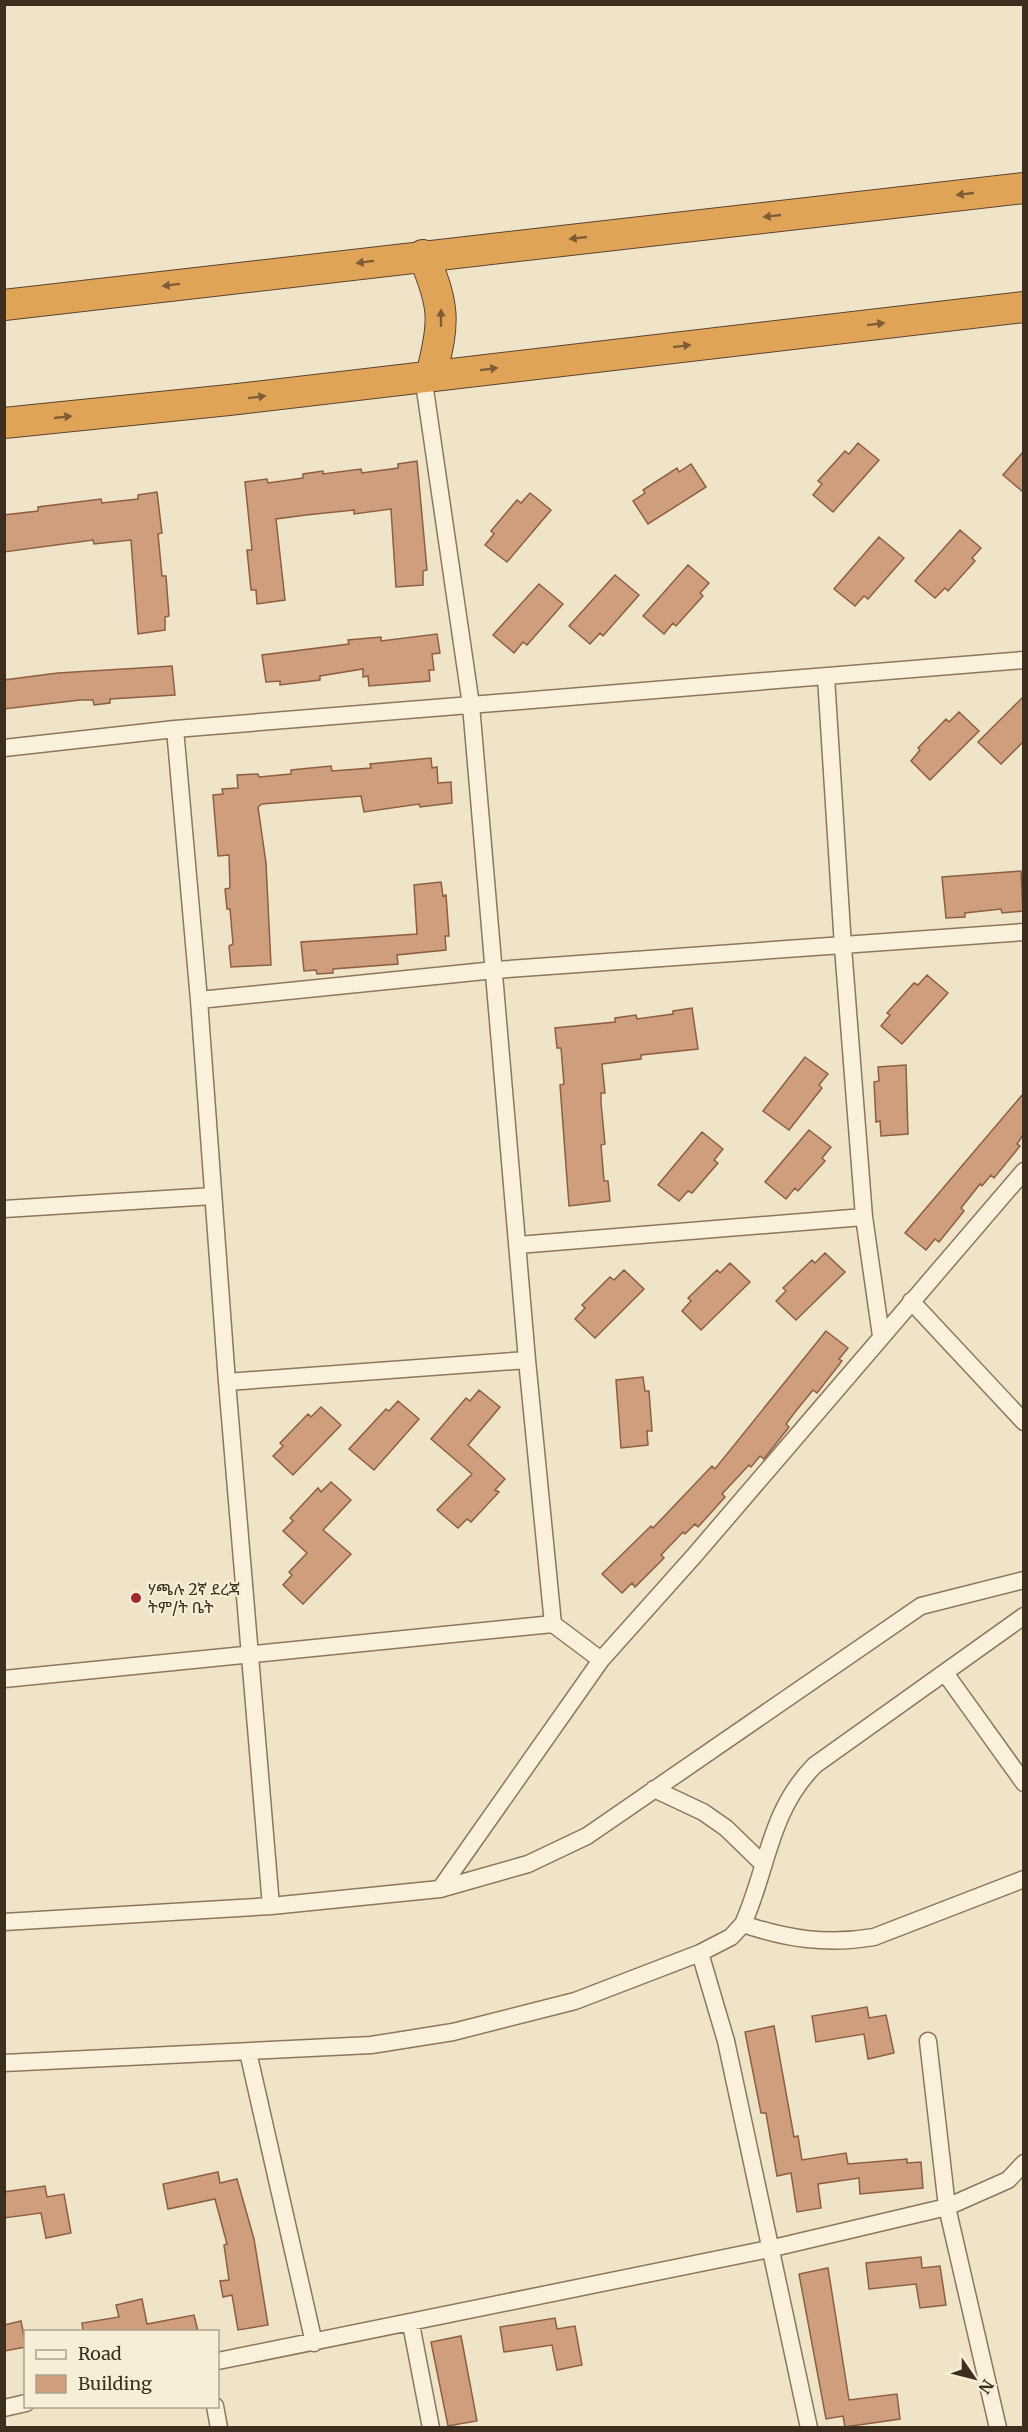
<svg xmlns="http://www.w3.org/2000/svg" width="1028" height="2432" font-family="Merriweather,'Noto Sans Ethiopic',serif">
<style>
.building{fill:#cf9f7d;stroke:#8d5f41;stroke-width:1.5}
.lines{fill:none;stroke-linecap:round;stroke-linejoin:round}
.street-casing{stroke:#8d765c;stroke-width:19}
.highway-casing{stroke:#5b4430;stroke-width:32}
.street{stroke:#faf1dc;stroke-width:16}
.highway{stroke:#e0a458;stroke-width:30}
.oneway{fill:#7e5d36}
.poi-dot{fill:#9e2a2b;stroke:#f7eed8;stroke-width:2}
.labels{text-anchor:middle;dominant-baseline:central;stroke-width:4.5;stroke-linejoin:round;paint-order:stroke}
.poi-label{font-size:16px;fill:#3d2e20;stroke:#f7eed8;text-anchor:start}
</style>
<rect width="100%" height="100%" fill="#f0e4c8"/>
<!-- building -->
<path class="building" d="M858,443L879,460L833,512L813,495L822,484L818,481L845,451L849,454Z
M1023,452V492L1003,475Z
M417,461L427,570L423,571V585L396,587L391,509L354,514V510L306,515L276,519L285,600L257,604L256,590H251L247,550H252L245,482L267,479L268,483L303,478V474L323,471V474L361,469L362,473L398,468V464Z
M691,464L706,487L648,524L633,501L645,493L643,490L677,468L679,472Z
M157,492L162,533L158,534L162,576H166L169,616L165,617V630L138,634L131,540L94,544L93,540L4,552V515L38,511V507L101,499L102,503L138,499V495Z
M530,493L551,510L507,562L485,545L494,534L491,531L517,500L521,503Z
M960,530L981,548L972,558L975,561L948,591L945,588L935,598L915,581Z
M879,537L904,558L868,599L864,596L855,606L834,589Z
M688,565L709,583L700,593L703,596L676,626L673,623L664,634L643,616Z
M615,575L639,595L603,636L600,633L590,644L569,626Z
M539,584L563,604L527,645L523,642L514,653L493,635Z
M437,634L440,653L432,654L434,670H429L430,681L369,686L368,676L363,677V669L320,676V680L280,685V681L266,682L262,655L349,644L348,640L381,637V641Z
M172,666L175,695L110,699V703L94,705L93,700H80L4,709V680L58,673Z
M1023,697V742L1001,764L978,742Z
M959,712L979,731L930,780L911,761L920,750L918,748L946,719L949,722Z
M431,758L432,768L437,767L438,783L451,782L452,803L420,807L419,804L364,812L361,796L262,804L258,807L266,863L271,965L231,967L229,946L233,944L230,909H227L225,889L230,888L229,855L218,856L213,795L223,794L222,789L238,788L237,775L258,774L259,777L291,774V770L331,766L332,771L371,768L370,764Z
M1021,871L1023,911L1002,913L1001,909L965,913V917L946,918L942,877Z
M441,882L443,896L446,895L449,936H445L446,950L397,955L398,964L333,969V973L317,974L316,970L304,971L301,942L417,934L414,885Z
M927,975L948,993L902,1044L881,1026L890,1015L887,1013L914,983L918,985Z
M692,1008L698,1049L641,1055V1059L602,1064L605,1093H601V1103L605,1144L601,1145L604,1181H608L610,1201L569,1206L560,1085L564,1084L561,1048H557L555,1028L615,1022V1018L636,1015L637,1019L673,1014V1011Z
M805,1057L828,1074L819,1085L822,1088L789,1130L763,1111Z
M906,1065L908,1134L881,1136L880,1121L876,1122L874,1082L879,1081L878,1067Z
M1023,1094V1135L1017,1144L1020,1146L994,1178L991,1175L982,1186L980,1184L961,1208L964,1211L939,1242L935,1239L926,1250L905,1233Z
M809,1130L831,1147L822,1158L825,1161L798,1191L795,1188L786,1199L765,1182Z
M702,1132L723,1149L714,1160L718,1163L692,1193L688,1191L679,1201L658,1185Z
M825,1253L845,1272L796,1320L776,1301L786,1291L783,1288L812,1260L815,1263Z
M730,1263L750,1282L701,1330L682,1311L691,1301L688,1298L717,1270L720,1273Z
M624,1270L644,1289L595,1338L575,1319L585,1308L582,1305L610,1277L614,1280Z
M826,1331L848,1348L839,1359L842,1361L817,1393L813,1390L795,1412L786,1424L789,1427L764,1459L760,1456L751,1467L749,1465L722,1494L725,1497L698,1527L695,1524L685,1534L683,1532L661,1555L664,1558L635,1587L632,1583L622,1593L602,1574L651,1526L653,1528L712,1466L715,1469Z
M643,1377L645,1391H649L652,1431H647L648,1445L621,1448L616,1380Z
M479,1390L500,1407L468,1445L505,1479L495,1490L499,1492L471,1522L467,1519L458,1528L437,1510L472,1474L431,1439L466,1398L470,1401Z
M398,1401L419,1419L374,1470L349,1449L386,1409L389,1411Z
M321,1407L341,1425L293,1475L273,1456L283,1446L280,1443L308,1414L311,1417Z
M331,1482L351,1500L323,1530L351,1554L303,1604L283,1585L292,1575L289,1572L307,1553L283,1531L293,1521L290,1518L318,1488L321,1492Z
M867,2007L869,2018L886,2015L894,2053L868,2059L864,2034L816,2042L812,2016Z
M774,2026L794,2137L798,2136L802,2160L846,2153L848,2164L907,2159V2163L921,2162L923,2188L860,2194L859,2178L818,2184L821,2208L797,2212L791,2173L777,2176L766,2113H761L745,2032Z
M218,2172L220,2183L237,2179L254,2239L268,2325L238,2330L232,2295L223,2297L220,2281L229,2280L224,2245L227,2244L215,2199L168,2209L163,2184Z
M45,2186L47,2197L64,2194L71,2233L46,2238L41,2213L4,2218V2192Z
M921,2257L922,2268L940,2266L946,2305L920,2308L916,2284L869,2289L866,2263Z
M828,2268L849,2400L897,2394L900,2419L845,2427L843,2416L826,2419L799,2274Z
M142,2299L147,2324L194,2315L198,2331H83L82,2323L119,2317L116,2305Z
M555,2318L557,2329L575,2326L582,2365L557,2370L552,2345L504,2352L500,2327Z
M21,2321L26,2347L4,2351V2325Z
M461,2336L477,2421L448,2426L431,2342Z"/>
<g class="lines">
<defs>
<path id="street" d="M175,729L199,1000
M4,748L175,729L1024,660
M4,1209L213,1196
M864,1217L881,1336
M518,1245L864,1217L843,947L826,677
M911,1301L1024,1422
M527,1360L227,1382L199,1000L495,970L1024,932
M227,1382L271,1906
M553,1624L601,1660L694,1556L1024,1171
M945,1673L1024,1783
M4,1679L553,1624L527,1360L471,705L423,376
M654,1789L703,1812L726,1828L762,1863
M440,1889L601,1660
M4,1922L271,1906L440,1889L528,1864L587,1836L921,1606L1024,1580
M743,1924C787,1939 827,1945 874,1937L1024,1879
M700,1953L726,2041L809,2428
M928,2041L947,2207L998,2428
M248,2052L314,2343
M4,2063L371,2045L453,2032L575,2001L700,1953L731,1937L743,1924C768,1868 769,1811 815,1765L1024,1616
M411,2324L431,2428
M218,2361L769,2249L947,2207L1008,2180L1024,2163
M215,2406L219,2428
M4,2408L26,2403"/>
<path id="highway" d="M423,255C445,306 445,322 431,375
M4,305L1024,188
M4,423L229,400L1024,307"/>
</defs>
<!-- street casing -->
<use href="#street" class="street-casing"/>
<!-- highway casing -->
<use href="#highway" class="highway-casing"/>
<!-- street -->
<use href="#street" class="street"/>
<!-- highway -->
<use href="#highway" class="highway"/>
</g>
<!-- one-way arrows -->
<defs><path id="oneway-solid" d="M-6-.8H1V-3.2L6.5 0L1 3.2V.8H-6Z" transform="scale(1.5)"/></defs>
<g class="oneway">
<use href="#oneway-solid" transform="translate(965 194) rotate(174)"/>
<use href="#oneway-solid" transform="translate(772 216) rotate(174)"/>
<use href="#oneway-solid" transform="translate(578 238) rotate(174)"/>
<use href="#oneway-solid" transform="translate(365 262) rotate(173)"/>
<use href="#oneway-solid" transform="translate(171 285) rotate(173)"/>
<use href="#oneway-solid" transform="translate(441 318) rotate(-90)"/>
<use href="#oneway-solid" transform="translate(876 324) rotate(-7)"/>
<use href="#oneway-solid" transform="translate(682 346) rotate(-7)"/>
<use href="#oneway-solid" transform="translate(489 369) rotate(-7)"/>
<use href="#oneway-solid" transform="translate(257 397) rotate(-7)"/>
<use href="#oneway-solid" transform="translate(63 417) rotate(-6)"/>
</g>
<!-- markers -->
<circle class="poi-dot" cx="136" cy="1598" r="6"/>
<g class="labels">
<!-- poi labels -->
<g class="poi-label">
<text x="148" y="1589">ሃጫሉ 2ኛ ደረጃ<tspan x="148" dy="18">ትም/ት ቤት</tspan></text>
</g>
</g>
<!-- border -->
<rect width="1028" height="2432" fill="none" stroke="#3d2e20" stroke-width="12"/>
<!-- legend -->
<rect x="24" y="2330" width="195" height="78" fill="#f7eed8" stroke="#ada18e" stroke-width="1.5"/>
<rect x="36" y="2350" width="30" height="9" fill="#faf1dc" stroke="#ada18e" stroke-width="1.5"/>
<text x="78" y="2360" font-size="18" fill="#3d2e20">Road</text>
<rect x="36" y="2375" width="30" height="18" fill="#cf9f7d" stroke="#ada18e" stroke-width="1.5"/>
<text x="78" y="2390" font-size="18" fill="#3d2e20">Building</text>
<!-- north arrow -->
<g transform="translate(974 2378) rotate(125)" stroke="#f7eed8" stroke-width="4.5" paint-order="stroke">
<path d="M0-4.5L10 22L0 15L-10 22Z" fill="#3d2e20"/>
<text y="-9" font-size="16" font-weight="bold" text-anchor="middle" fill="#3d2e20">N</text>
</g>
</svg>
